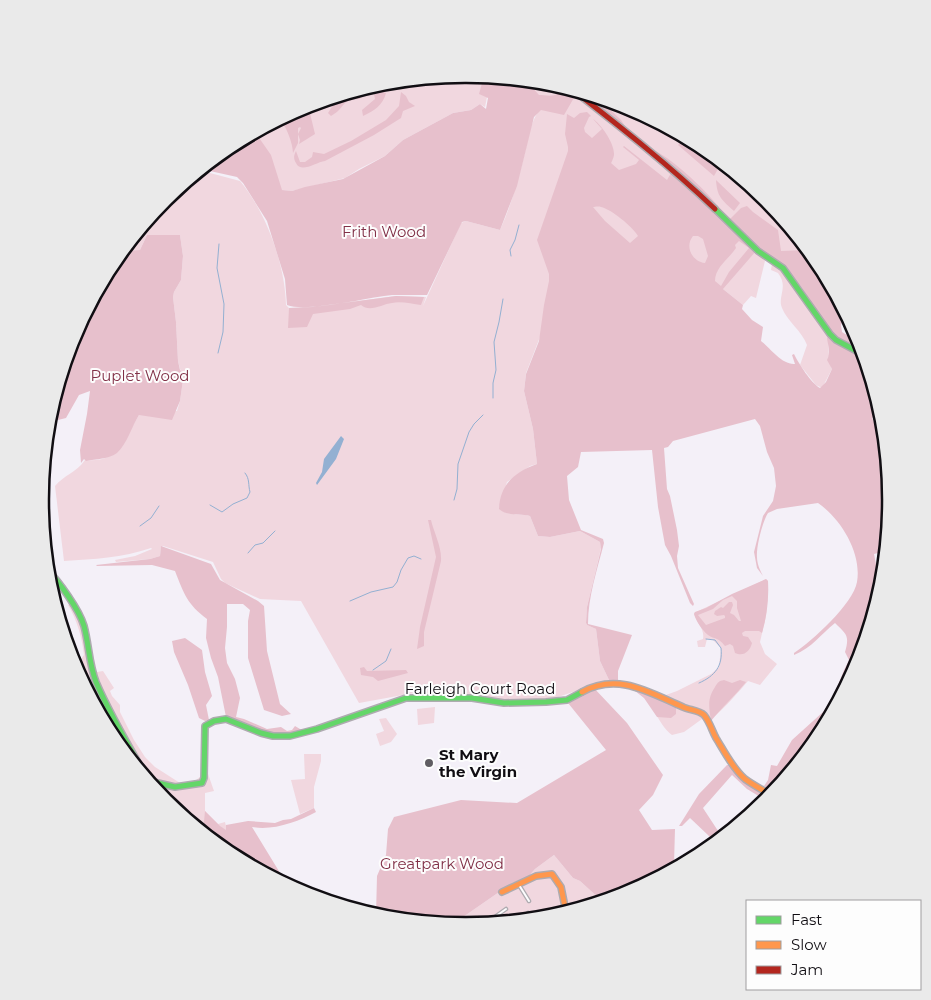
<svg xmlns="http://www.w3.org/2000/svg" width="931" height="1000" font-family="Montserrat,sans-serif">
<style>
.green{fill:#f1d7df}
.forest{fill:#e7c0cc;fill-rule:evenodd}
.water{fill:#93b0d2}
.lines{fill:none;stroke-linecap:round;stroke-linejoin:round}
.stream{stroke:#93b0d2;stroke-width:1}
.street-casing{stroke:#aeabb0;stroke-width:4.5}
.fast-casing{stroke:#aeabb0;stroke-width:8}
.slow-casing{stroke:#aeabb0;stroke-width:8}
.jam-casing{stroke:#aeabb0;stroke-width:8}
.street{stroke:#fdfdfe;stroke-width:2}
.fast{stroke:#63d668;stroke-width:5}
.slow{stroke:#ff974d;stroke-width:5}
.jam{stroke:#b3261e;stroke-width:5}
.poi-dot{fill:#605d63;stroke:#fdfdfd;stroke-width:2}
.labels{text-anchor:middle;dominant-baseline:central;stroke-width:4;stroke-linejoin:round;paint-order:stroke}
.park-label{font-size:15px;fill:#813047;stroke:#fdfdfd}
.street-label{font-size:15px;fill:#110e13;stroke:#fdfdfd}
.poi-label{font-size:15px;font-weight:bold;fill:#110e13;stroke:#fdfdfd;text-anchor:start}
.rim{fill:none;stroke:#110e13;stroke-width:2.5}
</style>
<rect width="100%" height="100%" fill="#f4f0f8"/>
<!-- green -->
<path class="green" d="M466,75L491,77L485,107L480,104L471,110L453,113L403,140L385,156L359,169L345,178L292,191L277,190L246,137L303,107L383,83Z
M511,79L549,83L563,87L593,107L696,192L733,230L764,258L765,261L756,298L751,296L743,305L723,289L540,337L526,373L524,391L533,429L537,464L530,466L507,482L499,508C507,517 519,513 530,516L538,536L550,537L580,531L600,542L601,548L587,607L586,623L587,625L596,629L600,661L609,680L552,699H499L476,695L414,693L359,703L301,601L260,599L225,583L221,579L213,562L163,546L161,547L160,556L150,559L116,562L115,560L135,556L152,549L151,548C122,558 94,559 64,561L55,486C64,475 76,473 85,460C121,463 124,439 139,415L177,411L180,401L183,380L178,361L176,322L173,297L174,292L181,280L183,256L180,235H147L140,250L122,252L165,199L195,174L210,173L240,181C266,212 285,264 286,305L289,308L313,307L396,296L426,297L423,306L461,223L466,221L500,230C511,206 518,181 524,156C528,141 529,126 538,112L524,83L517,82Z
M576,91L629,107L702,146L767,199L819,264L813,307L802,288L786,268L761,252L731,224L698,190L652,150Z
M772,264L782,271L828,336L829,356L828,358L832,369L822,388L816,385L800,365L807,345C802,331 787,321 782,308C777,297 789,287 778,273L771,270Z
M766,579L768,581L766,616L760,642L765,654L777,664L760,685L748,681C741,689 714,721 705,722L702,719L684,732L672,735C657,724 652,698 635,691L637,687L666,695L677,691L711,674L719,667L721,648L712,639H707L705,647H698L697,641L703,639C705,628 696,623 694,613Z
M70,604L83,627L87,652H91L94,670L97,672L103,671L114,688L110,691L112,696L120,705V712L134,740L145,757L155,767L180,783L195,781L207,771L214,791L205,793V811L218,824L225,822L227,830L223,849L164,801L118,744L101,708L86,685L83,676H81C80,669 79,660 84,655C82,637 77,620 68,605Z
M435,707L434,723L418,725L417,709Z
M386,718L397,734L391,742L380,746L376,734L384,731L379,719Z
M304,754H321V761L314,787V808L300,814L291,780L305,779Z
M554,855L573,878L580,881L602,901L548,917L465,925L453,924L512,883L528,877L535,869Z"/>
<!-- forest -->
<path class="forest" d="M484,76L511,79L517,82L524,83L531,86L539,95C544,95 553,97 557,94L559,90L554,84L563,87L575,96L564,115L541,110L534,117L517,186L500,230L466,221L462,222L427,295C416,295 404,295 392,295C369,297 307,313 287,305L285,279L267,221L243,183L237,177L210,171L198,172L229,146L255,132L271,155L282,190L292,191L305,187L343,179L385,156L403,140L453,113L471,110L480,104L486,109L488,98L479,94Z
M371,86L386,93C383,105 374,111 363,116L362,110L375,99L374,94L367,88Z
M358,90L361,94L360,99C339,100 347,107 331,116L328,113L335,102L333,98Z
M576,91L597,97L621,120L627,129Z
M401,92L406,96L409,102L415,106L403,111L401,118L374,135L325,161C316,162 301,174 296,163C293,158 294,155 296,151L300,162H305L312,157L313,152L324,154L351,141L386,120L399,106Z
M308,105L315,134L299,144L300,140L298,134L301,128L300,127L298,128V143L293,153C293,144 286,124 279,120Z
M587,112L591,116L589,117L584,128L585,132L592,138L602,129L593,119C601,124 615,144 614,155C614,156 612,162 611,163L619,170L636,164L639,160L623,147L624,146L667,180L671,173L696,192L756,251L723,289L743,305L742,309L752,320L763,327L761,341C771,349 782,365 795,364L792,355L794,354C799,364 811,383 820,388L826,382L832,369L827,360C831,352 828,346 827,338L831,333L802,288L786,268L761,252L728,221L741,208L747,206L753,212L778,230L781,251L808,250L819,264L846,313L841,325L842,332L861,344L881,412L872,418C877,426 877,440 886,445L891,500L886,551L874,554L881,590L858,663L822,731L819,728L814,732L770,790L773,793L767,801L747,789L732,775L703,808L722,837L714,844L709,836L690,818L682,826H679L699,794L727,765H733L749,785L763,792L766,788L764,786L768,780L771,765L777,766L792,740L823,712L833,698L844,670L849,660L845,652C850,635 846,634 835,623C821,634 812,648 794,655V653C812,641 853,604 857,582C862,553 841,519 818,503L777,509L768,513C763,520 756,547 757,557C757,564 760,570 763,576L757,568L754,552L763,516L773,501L776,486L774,468L767,452L760,426L755,419L673,441L668,447L664,448L667,489L670,496L677,530L679,546L677,556L678,568L694,604L693,606L690,603L671,556L665,545L658,507L652,450L581,452L578,467L567,476L569,500L581,530L603,539L604,543C597,570 588,597 588,624L632,635L618,671V680H609L600,661L596,629L587,625L586,623L587,607L601,549L600,542L580,531L550,537L538,536L530,516C519,513 508,517 499,509C500,484 515,472 537,464L533,429L524,391L526,374L539,341L544,305L549,281V274L537,240L568,151V147L565,134L567,114L574,118L580,113ZM593,207C594,207 599,206 601,207C611,209 633,227 638,236L630,243L605,221ZM693,236H698L703,239L708,256L705,263C693,262 684,247 693,236ZM739,241L749,248L729,272L721,286L715,281C715,267 729,259 736,248L735,245Z
M685,137L702,146L719,160L720,165L714,176L678,145Z
M652,150C666,152 725,206 726,220L698,190Z
M716,180L740,203L734,211C722,200 717,197 716,180Z
M147,235H180L183,256L181,280L174,292L173,297L176,322L178,361L180,370L183,373V380L180,401L172,420L139,415C132,426 127,444 117,453C109,459 96,459 86,461L84,459L81,463L80,450L87,414L90,391L79,395L66,418L58,420L48,419V417L73,337L112,263L122,251L140,250Z
M396,296L424,297L421,305C412,304 401,301 392,303C382,304 370,313 361,305L350,309L313,314L307,327L288,328L289,308L313,307Z
M428,520H431C434,533 442,547 441,561L424,632V646L417,649L420,627L436,557Z
M161,546L211,564L220,580L258,601L264,606L267,651L280,704L291,714L282,716L264,710L248,658V621L250,610L243,604H227V627L225,648L227,663L235,679L240,698L236,717L244,719L267,729L281,727L287,731L292,730L295,726L305,732C273,738 254,731 226,717L218,677L211,658L206,638L207,619C187,604 184,594 175,571L152,565L97,566L96,565L150,559L160,556Z
M766,579L768,581C769,599 767,616 762,633L759,631H745L742,633L743,636L748,637L752,643C750,651 744,657 735,653L733,646L730,644L725,646C717,636 715,640 708,635C702,630 696,621 694,614L695,612L706,608L732,594ZM732,596L737,601V608L741,621H739L734,615L730,613L733,605L732,602H729L723,608L721,607L715,611L714,614L717,616L724,615L725,616V618L706,625L698,615L713,609L723,600Z
M185,638L202,650L205,672L212,696L206,705L209,720L205,721L199,718L188,685L174,652L172,641Z
M364,667L367,671L406,670L408,673L378,681L373,677L361,675L360,668Z
M724,680L732,683L740,680L746,682C735,696 722,707 711,721C709,707 707,699 715,687C718,682 719,681 724,680Z
M593,687L627,723L663,775L653,795L639,810L652,830L675,829L674,864L672,870L628,893L602,901L580,881L573,878L554,855L535,869L528,877L512,883L453,924L376,915L377,876L386,855L388,829L394,817L461,800L517,803L606,750L564,698Z
M636,689L676,705V714L671,718L657,717L644,698L635,691Z
M314,808L316,812C298,822 272,831 252,827L288,886L229,854L203,832L205,811L220,826L226,830V825L248,821L275,823L283,820L291,819Z"/>
<!-- water -->
<path class="water" d="M341,436L344,439L336,459L317,485L316,483L322,472L324,459Z"/>
<g class="lines">
<!-- stream -->
<path class="stream" d="M511,256L510,250L515,240L519,225
M218,353L223,332L224,304L217,268L219,244
M493,398V383L496,370L494,342L499,322L503,299
M454,500L457,489L458,464L469,432L474,424L483,415
M210,505L222,512L233,504L247,498L250,492C248,485 250,479 245,473
M140,526L151,518L159,506
M248,553L255,545L263,543L275,531
M350,601L371,592L393,587L397,582L401,570L408,558L414,556L421,559
M373,670L386,661L391,649
M699,683C715,676 723,666 721,648L715,640L706,639"/>
<defs>
<path id="street" d="M519,885L529,901
M528,913L533,919
M525,920L530,916
M485,924L506,909"/>
<path id="fast" d="M715,209L758,251L783,268L830,334L836,340L864,355
M47,569C59,582 79,609 84,626C89,645 89,664 96,682C111,717 131,750 150,783
M149,781L175,787L202,783L204,778L205,726L214,721L226,719L261,733L273,736H290L317,729L406,698H472L504,703L546,702L567,700L582,692"/>
<path id="slow" d="M582,692C618,672 650,693 683,707C689,710 699,710 704,715C710,722 712,731 716,738C724,751 733,769 745,779C753,785 763,790 771,795
M502,892L536,876L552,874L561,887L566,912"/>
<path id="jam" d="M573,90C622,128 670,166 715,209"/>
</defs>
<!-- street casing -->
<use href="#street" class="street-casing"/>
<!-- fast casing -->
<use href="#fast" class="fast-casing"/>
<!-- slow casing -->
<use href="#slow" class="slow-casing"/>
<!-- jam casing -->
<use href="#jam" class="jam-casing"/>
<!-- street -->
<use href="#street" class="street"/>
<!-- fast -->
<use href="#fast" class="fast"/>
<!-- slow -->
<use href="#slow" class="slow"/>
<!-- jam -->
<use href="#jam" class="jam"/>
</g>
<!-- markers -->
<circle class="poi-dot" cx="429" cy="763" r="5"/>
<g class="labels">
<!-- park labels -->
<g class="park-label">
<text x="384" y="231">Frith Wood</text>
<text x="140" y="375">Puplet Wood</text>
<text x="442" y="863">Greatpark Wood</text>
</g>
<!-- street labels -->
<g class="street-label">
<text x="480" y="688">Farleigh Court Road</text>
</g>
<!-- poi labels -->
<g class="poi-label">
<text x="439" y="754">St Mary<tspan x="439" dy="17">the Virgin</tspan></text>
</g>
</g>
<!-- crop -->
<path d="M0 0H931V1000H0ZM465 83H466A416 416 0 0 1 882 499V501A416 416 0 0 1 466 917H465A416 416 0 0 1 49 501V499A416 416 0 0 1 465 83Z" fill="#eaeaea" fill-rule="evenodd"/>
<path class="rim" d="M465 83H466A416 416 0 0 1 882 499V501A416 416 0 0 1 466 917H465A416 416 0 0 1 49 501V499A416 416 0 0 1 465 83Z"/>
<!-- legend -->
<rect x="746" y="900" width="175" height="90" fill="#fdfdfd" stroke="#9f9d9f"/>
<rect x="756" y="916" width="25" height="8" fill="#63d668" stroke="#9f9d9f"/>
<text x="791" y="925" font-size="15" fill="#110e13">Fast</text>
<rect x="756" y="941" width="25" height="8" fill="#ff974d" stroke="#9f9d9f"/>
<text x="791" y="950" font-size="15" fill="#110e13">Slow</text>
<rect x="756" y="966" width="25" height="8" fill="#b3261e" stroke="#9f9d9f"/>
<text x="791" y="975" font-size="15" fill="#110e13">Jam</text>
</svg>
